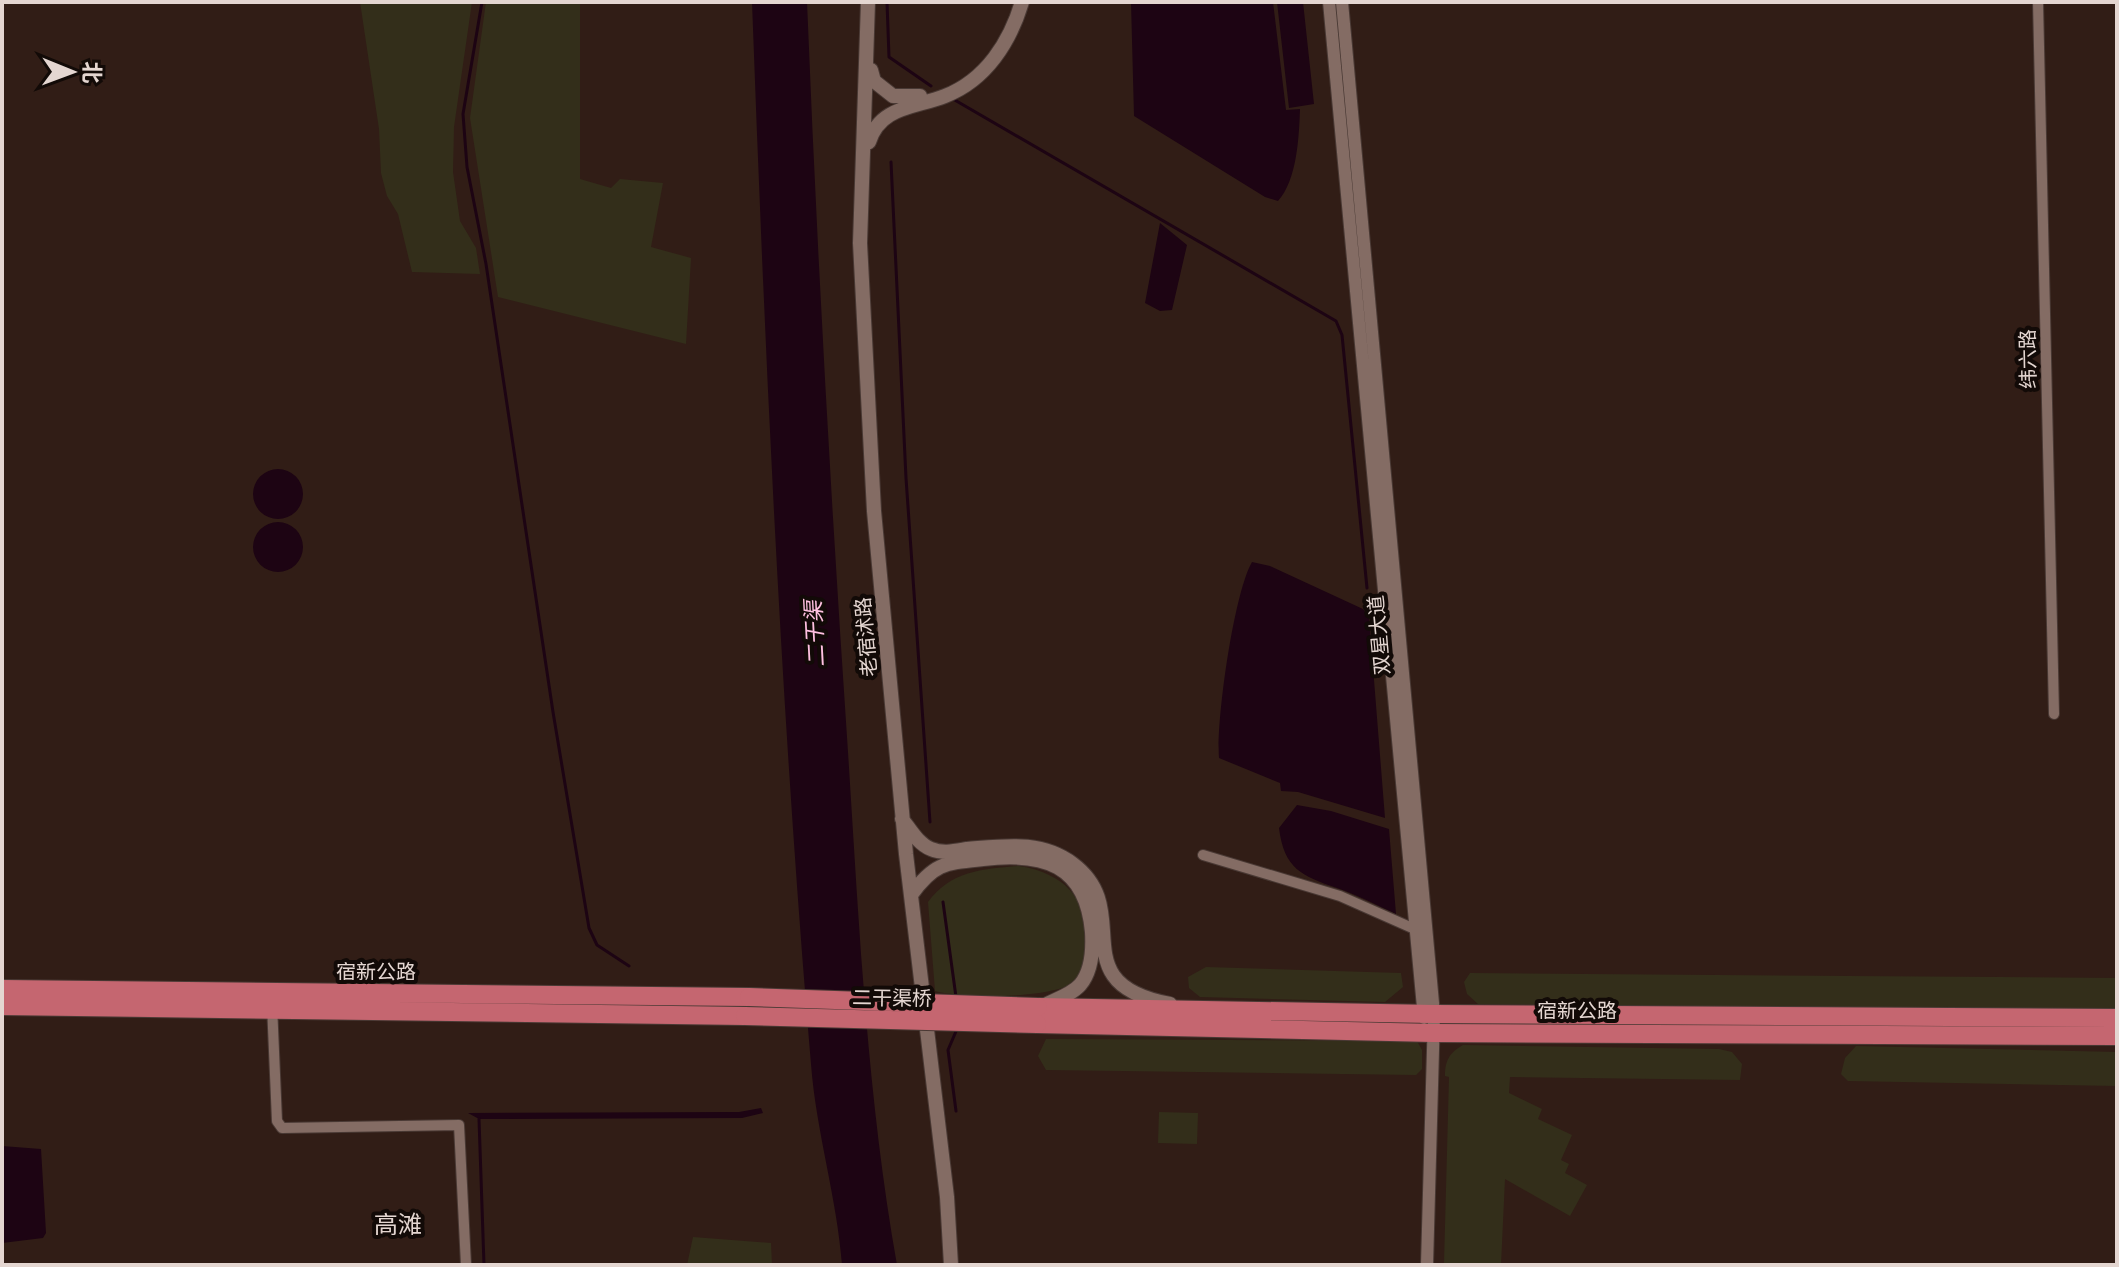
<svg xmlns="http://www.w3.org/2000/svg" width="2119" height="1267" font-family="Figtree,'Noto Sans SC',sans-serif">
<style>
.green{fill:#332e1a}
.water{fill:#1d0413}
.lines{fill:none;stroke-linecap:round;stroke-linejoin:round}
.stream{stroke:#1d0413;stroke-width:3}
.minor-casing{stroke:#493934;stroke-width:12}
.tertiary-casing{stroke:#493934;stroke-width:14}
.secondary-casing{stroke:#493934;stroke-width:16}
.trunk-casing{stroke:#493934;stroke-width:20}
.minor{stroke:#846c64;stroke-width:10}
.tertiary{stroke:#846c64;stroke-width:12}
.secondary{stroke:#846c64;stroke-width:14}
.trunk{stroke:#c56670;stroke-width:18}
.trunk-bridge-casing{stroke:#493934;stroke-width:20;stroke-linecap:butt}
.trunk-bridge{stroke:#c56670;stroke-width:18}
.labels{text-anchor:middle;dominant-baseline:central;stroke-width:8;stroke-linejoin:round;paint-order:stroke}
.street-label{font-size:20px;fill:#e4d6d1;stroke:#120a07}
.water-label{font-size:22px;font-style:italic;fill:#ffc1e1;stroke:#120a07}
.quarter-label{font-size:24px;fill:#e4d6d1;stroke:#120a07}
</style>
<rect width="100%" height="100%" fill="#311d16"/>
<!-- green -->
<path class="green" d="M360,2H472L454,127L453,172L460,221L476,248L480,274L412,272L398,214L387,196L381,173L379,129Z
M486,2H580V179L611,188L620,179L663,183L651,247L691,258L686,344L498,297L470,118Z
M1019,866C1083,876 1100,924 1077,981C1052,999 966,999 935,991L928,902C951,871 982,869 1019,866Z
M1206,967L1401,973L1403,987L1385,1002L1200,997L1189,988L1188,977Z
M1470,973L2117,978V1010L1478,1004L1467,994L1464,982Z
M1046,1039L1417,1041L1422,1050V1069L1416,1075L1046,1070L1038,1056Z
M1463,1045L1719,1049L1732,1052L1742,1064L1740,1080L1510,1077L1509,1093L1542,1109L1538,1119L1572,1135L1561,1160L1569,1164L1565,1173L1587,1185L1570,1216L1505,1179L1501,1265H1449L1444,1263L1449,1077L1445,1076C1445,1061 1449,1053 1463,1045Z
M1856,1046L2117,1052V1086L1848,1081L1841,1074L1845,1058Z
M1159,1112L1198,1113L1197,1144L1158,1143Z
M693,1237L771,1243L772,1265H687Z"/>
<!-- water -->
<path class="water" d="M752,2H807C817,252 831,502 848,752C859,924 867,1096 897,1265H842C837,1198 816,1131 811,1064C781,711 765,356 752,2Z
M1131,2H1273L1286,110L1300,109C1299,137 1297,180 1278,201L1265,197L1134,116Z
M1277,2H1303L1314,104L1289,108Z
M1160,223L1187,245L1172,310L1160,311L1145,303Z
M253 494a25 25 0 1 1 50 0a25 25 0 1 1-50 0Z
M253 547a25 25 0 1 1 50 0a25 25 0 1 1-50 0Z
M1252,562L1270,566L1363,609L1369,617L1385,818L1298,792L1281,791L1280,783L1219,758C1216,720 1234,593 1252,562Z
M1297,805L1331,811L1389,829L1396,914C1377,905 1357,895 1337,888C1302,876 1284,869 1279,828Z
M761,1108L763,1113L742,1118L479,1119L468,1113L739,1112Z
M2,1146L41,1149L46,1233L43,1238L2,1243Z"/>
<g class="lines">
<!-- stream -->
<path class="stream" d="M482,2L463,114L467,167L486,264L553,712L589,928L597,945L629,966
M887,2L889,57L931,86
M953,99L1336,321L1342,335L1367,588
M891,162L906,478L930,822
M943,902L956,997
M956,1111L948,1050L957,1029
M479,1119L484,1265"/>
<defs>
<path id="minor" d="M2038,2L2054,714
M1203,855L1340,896L1419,931
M272,1005L277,1121L282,1128L459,1125L466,1265"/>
<path id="tertiary" d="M1329,2L1424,1018
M1342,2L1434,1014L1427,1265"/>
<path id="secondary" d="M868,2L860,243L874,511L906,854L947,1197L951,1265
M871,70L874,81L893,96H920
M869,142C880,106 915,108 945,96C986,80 1010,42 1022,2
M902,819C910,829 918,844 931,849C943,854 955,851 967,849C1005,846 1041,840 1073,864C1137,912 1059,983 1170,1004
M911,895C934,863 945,863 983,859C1043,852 1086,864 1092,932C1093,949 1092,971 1080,985C1071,995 1054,1000 1043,1006"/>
<path id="trunk" d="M2,989L749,997
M2,1006L745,1016
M1038,1007L1434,1014L2117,1018
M1037,1024L1433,1033L2117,1036"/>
</defs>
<!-- minor casing -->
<use href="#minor" class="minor-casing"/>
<!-- tertiary casing -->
<use href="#tertiary" class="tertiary-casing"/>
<!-- secondary casing -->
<use href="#secondary" class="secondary-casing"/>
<!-- trunk casing -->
<use href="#trunk" class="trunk-casing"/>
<!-- minor -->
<use href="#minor" class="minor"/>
<!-- tertiary -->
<use href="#tertiary" class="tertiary"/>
<!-- secondary -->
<use href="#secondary" class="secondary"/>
<!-- trunk -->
<use href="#trunk" class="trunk"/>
<defs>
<path id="trunk-bridge" d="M749,997L1038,1007
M745,1016L1037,1024"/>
</defs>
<!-- trunk-bridge casing -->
<use href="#trunk-bridge" class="trunk-bridge-casing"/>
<!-- trunk-bridge -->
<use href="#trunk-bridge" class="trunk-bridge"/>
</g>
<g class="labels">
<!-- street labels -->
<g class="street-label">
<text transform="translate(2028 359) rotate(-91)">纬六路</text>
<text transform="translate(1379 635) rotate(-95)">双星大道</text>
<text transform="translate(866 637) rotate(-95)">老宿沭路</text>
<text x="376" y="972">宿新公路</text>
<text transform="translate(892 998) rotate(1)">二干渠桥</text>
<text x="1577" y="1011">宿新公路</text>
</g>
<!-- water labels -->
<g class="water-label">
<text transform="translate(815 634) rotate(-93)">二干渠</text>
</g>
<!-- quarter labels -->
<g class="quarter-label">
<text x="398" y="1224">高滩</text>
</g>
</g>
<!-- border -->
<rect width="2119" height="1267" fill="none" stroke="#e4d6d1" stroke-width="8"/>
<!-- north arrow -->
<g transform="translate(72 72) rotate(91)" stroke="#120a07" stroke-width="6" paint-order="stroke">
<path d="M0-6L14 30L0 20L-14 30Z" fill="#e4d6d1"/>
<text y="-12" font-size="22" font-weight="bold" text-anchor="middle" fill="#e4d6d1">北</text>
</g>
</svg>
